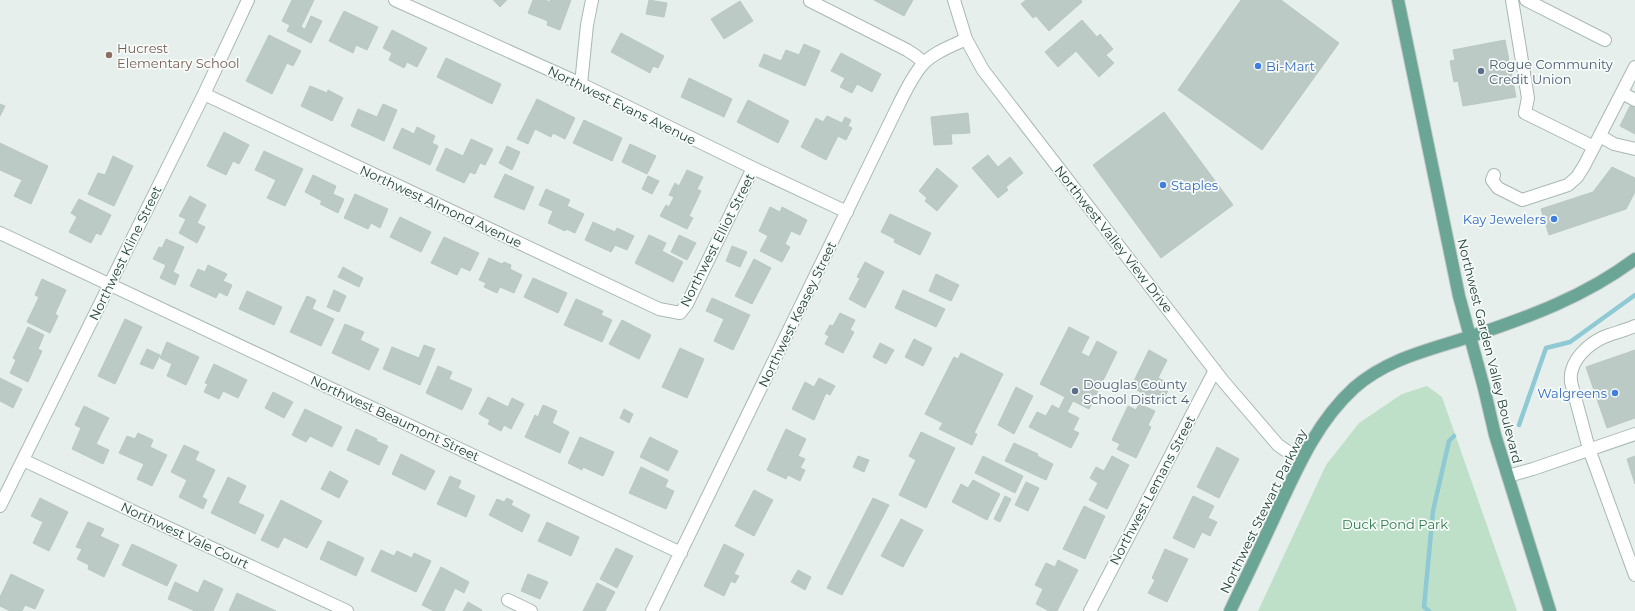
<svg xmlns="http://www.w3.org/2000/svg" width="1635" height="611" font-family="Montserrat,sans-serif">
<style>
.green{fill:#bfe0c8}
.lines{fill:none;stroke-linecap:round;stroke-linejoin:round}
.stream{stroke:#8ec9d4;stroke-width:4.5}
.building{fill:#bbcac4;stroke:#b8c9c2}
.minor-casing{stroke:#a8b8b2;stroke-width:14}
.major-casing{stroke:#c2cac8;stroke-width:14}
.minor{stroke:#fff;stroke-width:12}
.major{stroke:#6aa596;stroke-width:12}
.education-dot{fill:#8d6e63;stroke:#f7fbf9;stroke-width:1.5}
.shop-dot{fill:#3f7fe0;stroke:#f7fbf9;stroke-width:1.5}
.service-dot{fill:#5c6f8a;stroke:#f7fbf9;stroke-width:1.5}
.labels{text-anchor:middle;dominant-baseline:central;stroke-width:3.5;stroke-linejoin:round;paint-order:stroke}
.education-label{font-size:13px;fill:#785e54;stroke:#f7fbf9;text-anchor:start}
.service-label{font-size:13px;fill:#4e5e75;stroke:#f7fbf9;text-anchor:start}
.shop-label{font-size:13px;fill:#366cbe;stroke:#f7fbf9;text-anchor:start}
.street-label{font-size:13px;fill:#24423a;stroke:#f7fbf9}
.park-label{font-size:13px;fill:#2d7a4b;stroke:#f7fbf9}
</style>
<rect width="100%" height="100%" fill="#e6efeb"/>
<!-- green -->
<path class="green" d="M1427,386L1442,397L1517,611H1258L1326,465L1359,423L1402,394Z"/>
<g class="lines">
<!-- stream -->
<path class="stream" d="M1519,425L1546,348L1570,342L1635,295
M1429,611L1424,607L1433,511L1449,441L1454,436"/>
</g>
<!-- building -->
<path class="building" d="M292,0H314L301,27L305,29L311,16L322,21L311,43L287,31L290,25L282,21Z
M493,0H507L500,7Z
M533,0H545L550,2V0H571L560,30L547,25L548,21L528,13Z
M649,0L667,3L664,17L646,14Z
M874,0H913L904,16Z
M1026,0H1081L1082,2L1049,31L1036,16L1033,18L1021,4Z
M1241,0H1281L1339,43L1262,150L1178,90Z
M740,1L753,21L724,39L711,19Z
M344,11L378,27L367,50L356,45L353,53L329,41Z
M1082,20L1097,37L1100,34L1113,49L1106,55L1114,63L1099,77L1076,51L1058,67L1045,52Z
M392,30L427,48L417,67L407,62L404,68L389,60L392,53L383,48Z
M621,33L664,56L658,68L653,66L650,73L611,52Z
M269,35L301,51L293,66L287,63L272,94L246,81Z
M1505,40L1516,97L1463,106L1458,81L1454,82L1450,61L1455,60L1453,50Z
M804,44L820,51L805,86L759,66L764,54L781,61L786,50L799,55Z
M841,53L881,74L872,92L857,84L852,93L840,87L845,78L831,71Z
M446,58L501,84L492,104L437,77Z
M689,78L732,99L724,117L681,97Z
M310,86L327,93L328,90L343,98L332,121L301,106Z
M537,99L575,118L565,139L553,133L551,137L535,129L528,144L517,139Z
M748,100L789,121L778,143L737,122Z
M0,104L5,106L0,116Z
M383,104L397,110L384,141L351,126L358,109L377,117Z
M1630,106L1635,108V134L1620,126Z
M1164,112L1233,205L1161,258L1093,165Z
M968,113L970,133L951,134L952,144L934,145L931,117Z
M827,116L842,123L845,117L851,120L848,126L852,128L846,140L838,136L826,160L801,147L816,118L823,122Z
M584,120L622,138L612,161L573,143Z
M417,127L435,136L432,143L438,146L430,165L393,148L402,128L414,134Z
M224,132L249,145L239,164L233,161L226,175L207,166Z
M471,139L493,149L485,165L480,163L475,174L470,172L464,183L436,170L446,148L463,156Z
M0,143L48,166L31,204L14,196L22,180L0,170Z
M630,144L656,156L647,174L622,162Z
M507,146L520,152L512,170L499,163Z
M264,151L303,169L285,206L267,198L276,180L255,170Z
M988,155L998,167L1010,157L1023,173L1006,187L1008,190L998,198L972,168Z
M113,156L133,166L114,206L88,194L98,173L105,175Z
M1612,167L1635,178V192L1626,209L1549,235L1541,209L1593,192Z
M937,168L958,186L937,211L925,201L927,198L919,191Z
M687,170L703,177L697,189L701,191L689,216L693,218L687,229L660,216L666,205L669,207L674,197L669,195L675,183L679,186Z
M505,174L534,187L524,210L494,197Z
M313,175L336,186L333,194L344,199L338,213L320,204L322,201L305,192Z
M648,176L659,181L652,194L642,189Z
M546,189L570,200L567,206L584,214L575,233L566,229L565,231L548,223L553,211L539,205Z
M355,194L388,209L380,228L371,223L368,229L344,218Z
M190,196L206,205L197,223L205,227L197,243L179,233L186,219L179,216Z
M79,199L111,215L101,235L96,233L91,243L69,232L77,217L71,213Z
M770,207L780,212L782,207L807,220L800,235L791,231L785,244L790,247L782,262L760,251L768,236L759,231Z
M890,214L931,233L920,255L894,242L895,239L881,232Z
M400,217L431,232L421,252L390,237Z
M593,222L615,232L617,228L634,236L627,250L615,245L611,252L585,240Z
M649,235L666,243L662,251L683,262L673,282L635,263Z
M679,235L696,243L687,260L671,252Z
M444,237L479,253L470,271L461,267L457,275L431,263Z
M166,239L184,247L173,272L179,275L175,285L160,278L166,265L153,259L159,247L162,248Z
M732,246L747,252L740,267L726,261Z
M489,258L502,264L504,262L511,265L510,269L522,275L514,293L500,287L497,293L484,287L486,283L479,280Z
M754,259L771,268L752,304L735,296Z
M865,262L884,272L865,308L849,299L860,278L857,277Z
M208,265L227,274L223,281L232,285L227,296L219,292L216,298L190,286L198,269L205,272Z
M343,267L363,278L359,287L338,277Z
M936,274L959,285L951,301L929,291Z
M533,278L567,293L558,313L524,297Z
M42,279L66,290L55,314L58,316L50,333L27,322L39,297L35,295Z
M334,290L346,296L339,312L327,307Z
M903,290L945,309L936,327L895,308Z
M247,291L282,307L274,325L239,309Z
M307,296L316,300L312,309L334,319L321,346L290,332Z
M712,298L750,315L733,350L714,341L724,319L706,311Z
M576,299L603,311L601,315L612,320L602,342L564,325Z
M840,313L855,320L850,330L854,332L843,353L825,344L829,336L825,334L830,325L833,326Z
M125,319L142,327L115,384L98,376Z
M622,320L651,335L639,359L609,344Z
M345,324L364,332L360,340L379,349L369,370L332,353Z
M28,327L44,335L38,349L42,351L28,382L10,373L16,360L13,358Z
M1069,327L1089,337L1081,353L1089,357L1097,341L1117,352L1089,409L1073,401L1067,412L1079,418L1073,430L1079,433L1071,448L1029,427L1037,412L1046,416L1052,405L1059,409L1065,397L1040,384Z
M914,339L932,348L923,366L905,357Z
M167,342L199,357L186,385L167,376L172,364L160,358Z
M880,343L894,350L886,364L873,357Z
M424,345L435,349L420,385L383,369L392,347L419,358Z
M680,348L704,359L687,398L662,387Z
M147,349L160,355L153,369L140,364Z
M1149,350L1167,360L1158,378L1171,384L1162,403L1131,387Z
M1635,350V418L1607,428L1586,367Z
M961,353L1003,374L974,433L977,434L972,445L939,429L943,423L925,414L954,357L958,359Z
M214,364L247,380L238,398L223,391L219,399L204,392L208,384L205,383Z
M438,366L452,372L449,379L472,389L462,410L426,393Z
M0,378L22,389L13,408L0,401Z
M819,378L835,386L830,395L826,393L814,420L792,409L805,382L814,387Z
M1016,387L1033,396L1014,434L998,425Z
M273,392L293,402L284,418L265,408Z
M488,397L508,407L512,398L524,404L511,429L504,425L501,431L488,424L490,420L479,414Z
M1139,404L1155,411L1148,425L1151,427L1136,458L1117,449L1120,444L1112,440L1128,406L1136,410Z
M543,405L557,411L552,423L569,432L560,453L525,437L535,415L538,417Z
M84,406L109,418L96,444L109,450L103,464L72,449L81,428L75,425Z
M305,409L342,427L332,447L310,436L306,442L292,435Z
M624,409L633,414L629,423L620,418Z
M356,429L377,439L376,441L388,446L379,465L347,450Z
M786,429L806,439L798,456L805,459L800,468L805,470L800,481L788,475L786,479L767,470Z
M921,432L955,448L926,508L899,495L916,460L909,456Z
M138,433L153,440L150,447L167,455L152,486L137,479L144,464L119,453L127,436L135,439Z
M580,437L614,452L603,476L583,467L582,470L568,463Z
M650,437L678,451L668,471L640,457Z
M1014,443L1038,454L1037,456L1053,464L1046,480L1005,461Z
M184,445L199,452L195,460L215,470L202,497L207,500L203,509L179,497L187,480L171,472Z
M1217,447L1239,459L1219,498L1197,487Z
M401,454L435,471L425,490L392,474Z
M858,456L869,460L864,472L853,467Z
M983,456L1023,476L1015,493L975,473Z
M1112,456L1129,465L1107,509L1089,500L1098,483L1090,478L1096,467L1104,471Z
M1635,456V484L1627,459Z
M641,467L668,480L665,487L674,491L666,509L629,493Z
M330,471L348,481L339,498L321,489Z
M450,476L461,481L458,488L475,496L466,517L437,504Z
M228,477L246,486L238,503L264,515L255,534L211,513Z
M973,480L1000,494L987,520L952,502L961,484L968,488Z
M1026,482L1039,488L1028,511L1015,505Z
M754,490L773,500L754,536L735,526Z
M1005,496L1011,499L1000,522L994,519Z
M1193,496L1214,506L1208,518L1217,522L1210,536L1202,532L1194,548L1173,538Z
M40,498L68,512L49,551L33,543L43,522L31,516Z
M507,498L513,501L511,505L530,515L522,532L489,515L497,499L504,502Z
M873,498L889,505L842,595L827,588Z
M281,500L322,521L307,548L284,537L278,548L261,540Z
M1084,506L1105,516L1085,559L1063,549Z
M901,519L923,530L903,567L881,556Z
M88,522L104,529L100,536L119,545L104,577L88,569L89,565L77,559L82,549L76,547Z
M547,522L579,537L571,556L538,541Z
M328,541L364,558L356,576L320,559Z
M132,544L177,565L167,586L122,565Z
M724,544L744,554L734,574L739,576L735,583L731,581L724,596L704,586Z
M616,548L633,556L617,588L600,579Z
M1165,549L1188,559L1167,602L1148,593L1155,580L1152,578Z
M381,550L394,556L397,551L412,558L414,553L431,561L416,592L371,571Z
M1058,560L1078,570L1057,611H1049L1036,604L1043,589L1035,585L1046,563L1055,567Z
M441,567L469,582L464,593L455,588L444,611H434L422,605Z
M798,570L811,577L805,590L791,582Z
M11,574L44,590L35,609L25,605L22,611H10L0,606V597Z
M528,574L548,582L540,599L521,591Z
M204,580L223,589L213,611H195L168,599L175,582L198,593Z
M597,583L615,592L605,611H583Z
M237,593L276,611H229Z
M468,602L482,610L481,611H463Z"/>
<g class="lines">
<defs>
<path id="minor" d="M395,0L581,84L753,168L847,212
M954,0L966,39L983,70L1223,381L1278,445L1301,461
M1512,0L1528,98L1525,113L1594,147
M1526,0L1605,40
M810,1L907,50L916,56L924,63
M581,84L587,25L592,0
M1622,93L1635,100
M204,94L659,309L680,313L687,304L753,168
M1600,136L1614,144L1635,149
M1494,175L1492,180L1498,188L1522,200L1568,185L1577,177L1584,166L1635,67
M0,233L681,553
M1635,326C1626,330 1618,332 1609,335C1594,340 1576,354 1572,370C1570,374 1571,378 1571,382L1589,449L1635,575
M23,460L347,611
M1508,476L1533,469L1635,434
M0,506L204,94L248,0
M508,600L531,611
M652,611L899,104C906,90 913,75 923,64C934,52 952,46 966,39
M1090,611L1215,370"/>
<path id="major" d="M1398,0L1459,296L1484,388L1495,435L1550,611
M1230,611C1247,576 1263,542 1279,507C1299,464 1318,421 1354,388C1388,358 1430,350 1472,336C1529,317 1586,296 1635,259"/>
</defs>
<!-- minor casing -->
<use href="#minor" class="minor-casing"/>
<!-- major casing -->
<use href="#major" class="major-casing"/>
<!-- minor -->
<use href="#minor" class="minor"/>
<!-- major -->
<use href="#major" class="major"/>
</g>
<!-- markers -->
<circle class="education-dot" cx="109" cy="55" r="4"/>
<g class="shop-dot">
<circle cx="1258" cy="66" r="4"/>
<circle cx="1163" cy="185" r="4"/>
<circle cx="1554" cy="219" r="4"/>
<circle cx="1615" cy="393" r="4"/>
</g>
<g class="service-dot">
<circle cx="1481" cy="71" r="4"/>
<circle cx="1075" cy="391" r="4"/>
</g>
<g class="labels">
<!-- education labels -->
<g class="education-label">
<text x="117" y="48">Hucrest<tspan x="117" dy="15">Elementary School</tspan></text>
</g>
<!-- service labels -->
<g class="service-label">
<text x="1489" y="64">Rogue Community<tspan x="1489" dy="15">Credit Union</tspan></text>
<text x="1083" y="384">Douglas County<tspan x="1083" dy="15">School District 4</tspan></text>
</g>
<!-- shop labels -->
<g class="shop-label">
<text x="1266" y="66">Bi-Mart</text>
<text x="1171" y="185">Staples</text>
<text x="1546" y="219" text-anchor="end">Kay Jewelers</text>
<text x="1607" y="393" text-anchor="end">Walgreens</text>
</g>
<!-- street labels -->
<g class="street-label">
<text transform="translate(622 105) rotate(26)">Northwest Evans Avenue</text>
<text transform="translate(441 206) rotate(25)">Northwest Almond Avenue</text>
<text transform="translate(1114 239) rotate(52)">Northwest Valley View Drive</text>
<text transform="translate(717 240) rotate(-63)">Northwest Elliot Street</text>
<text transform="translate(125 253) rotate(-64)">Northwest Kline Street</text>
<text transform="translate(797 314) rotate(-64)">Northwest Keasey Street</text>
<text transform="translate(1490 351) rotate(76)">Northwest Garden Valley Boulevard</text>
<text transform="translate(395 418) rotate(25)">Northwest Beaumont Street</text>
<text transform="translate(1152 490) rotate(-62)">Northwest Lemans Street</text>
<text transform="translate(1263 511) rotate(-64)">Northwest Stewart Parkway</text>
<text transform="translate(185 535) rotate(25)">Northwest Vale Court</text>
</g>
<!-- park labels -->
<g class="park-label">
<text x="1395" y="524">Duck Pond Park</text>
</g>
</g>
</svg>
